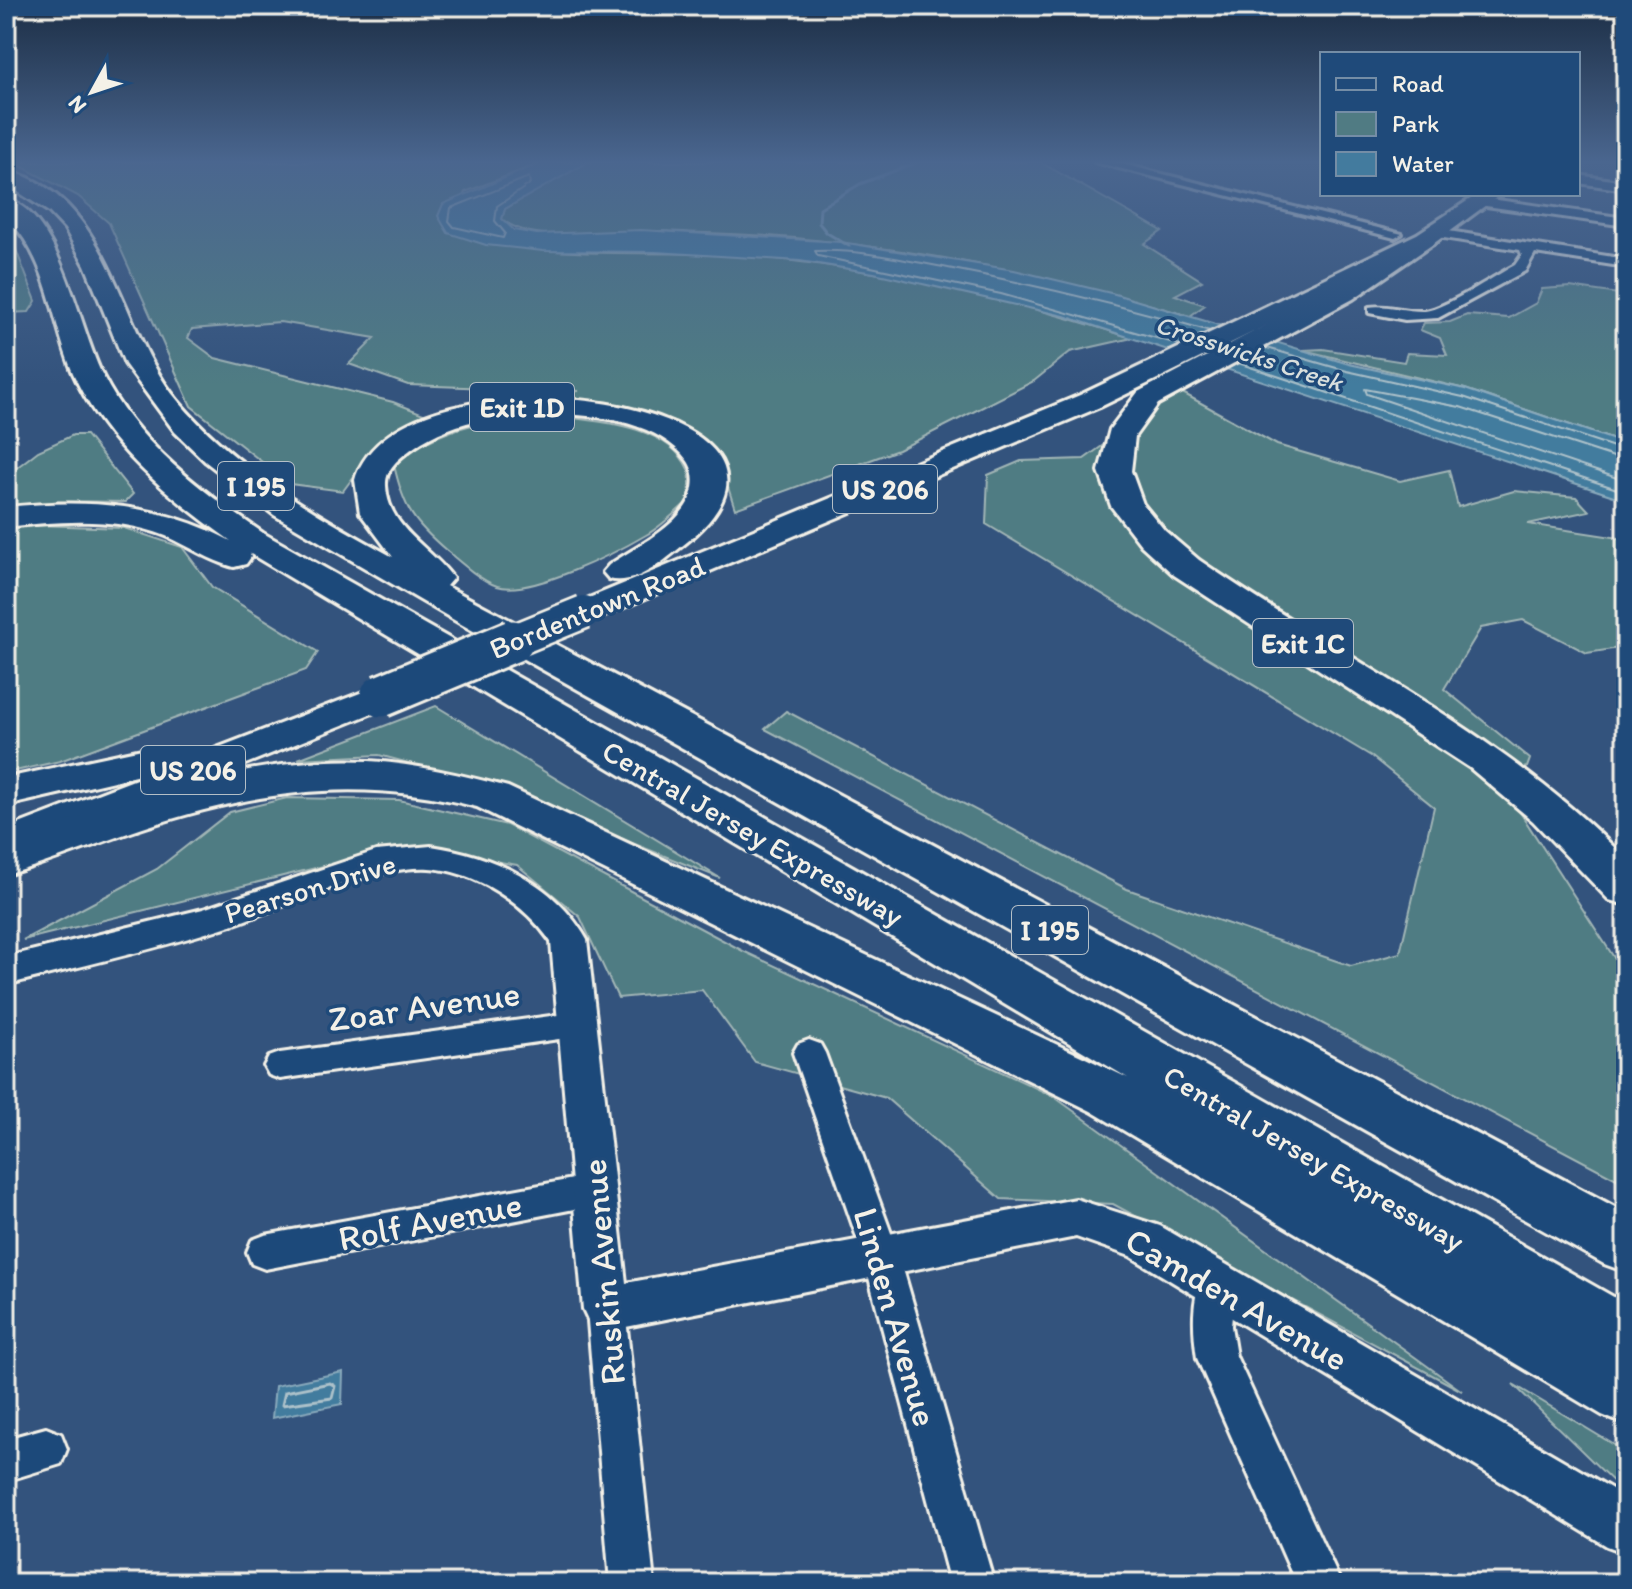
<svg xmlns="http://www.w3.org/2000/svg" width="1632" height="1589" font-family="Itim,sans-serif">
<style>
.green{fill:#507b83;stroke:#a2b6b6;stroke-width:2}
.water{fill:#437b9e;stroke:#8aaabc;stroke-width:2}
.lines{fill:none;stroke-linecap:round;stroke-linejoin:round}
.shore-far1{stroke:#adc2ca;stroke-width:2}
.shore{stroke:#adc2ca;stroke-width:3}
.stream{stroke:#8aaabc;stroke-width:3}
.minor-casing{stroke:#f4f1e8;stroke-width:6}
.tertiary-casing{stroke:#f4f1e8;stroke-width:6}
.trunk-casing{stroke:#f4f1e8;stroke-width:6}
.motorway-casing{stroke:#f4f1e8;stroke-width:6}
.minor{fill:#1f4a7a;fill-rule:evenodd}
.tertiary{fill:#1f4a7a;fill-rule:evenodd}
.trunk{fill:#1f4a7a;fill-rule:evenodd}
.motorway{fill:#1f4a7a;fill-rule:evenodd}
.trunk-bridge-far1-casing{stroke:#f4f1e8;stroke-width:37;stroke-linecap:butt}
.trunk-bridge-casing{stroke:#f4f1e8;stroke-width:47;stroke-linecap:butt}
.trunk-bridge-far1{stroke:#1f4a7a;stroke-width:32}
.trunk-bridge{stroke:#1f4a7a;stroke-width:41}
.labels{text-anchor:middle;dominant-baseline:central;stroke-width:7;stroke-linejoin:round;paint-order:stroke}
.far-water-label{font-size:26px;font-style:italic;fill:#d9dfdd;stroke:#1f4a7a}
.shield{fill:#1f4a7a;stroke:#b4bfc7;stroke-width:2}
.shield-label{font-size:28px;font-weight:bold;fill:#f4f1e8}
.street-label{font-size:30px;fill:#f4f1e8;stroke:#1f4a7a}
.near-street-label{font-size:36px;fill:#f4f1e8;stroke:#1f4a7a}
</style>
<rect width="100%" height="100%" fill="#33537d"/>
<filter id="ink" filterUnits="userSpaceOnUse"><feTurbulence type="fractalNoise" baseFrequency=".0125" numOctaves="2"/><feDisplacementMap in="SourceGraphic" scale="16" xChannelSelector="R" yChannelSelector="G"/><feConvolveMatrix kernelMatrix="1 2 1 2 8 2 1 2 1" color-interpolation-filters="sRGB"/></filter>
<g filter="url(#ink)">
<!-- green -->
<path class="green" d="M13,162H543L465,192L449,233C544,263 646,248 745,256C876,267 1008,298 1132,338L1070,352L1034,381L898,450L735,509L717,453L677,422L623,407L558,401L496,402L579,391L408,385L349,364L375,338L280,322L192,329L188,338L215,358L393,402L431,417L380,441L343,491L290,484L191,406L109,223L78,196Z
M588,162H1040L1162,231L1144,244L1202,281L1175,295L1205,305L1190,316C1068,280 942,253 815,240C764,234 713,234 662,231C619,229 535,248 502,219L505,209Z
M6,235L13,242L36,301L29,312L6,313Z
M1570,287L1626,295V444L1465,389L1303,350L1323,349L1404,362L1407,353L1447,355L1440,338L1420,330L1424,323L1450,322L1467,315L1509,318L1536,303L1542,289Z
M1179,391L1277,445L1400,481L1449,470L1458,507L1514,491L1576,497L1589,511L1528,524L1626,539V647L1587,653L1523,620L1481,628L1444,689L1530,759L1514,803L1626,976V1184L765,729L786,711L1127,889L1351,966L1400,953L1434,807L1371,756L986,524L988,475L1021,461L1084,459Z
M554,416C596,421 668,424 688,469C692,477 689,491 689,500C676,512 662,526 646,535C617,552 529,597 497,586C480,580 461,563 447,551C413,522 404,509 394,465C442,423 493,419 554,416Z
M73,435H86L133,494L125,502L58,501L6,510V476L38,451Z
M38,525L124,528L182,547L212,587L318,652L306,670L60,761L6,773V529Z
M436,706L720,878L476,781L379,755L298,759Z
M287,798L399,800L507,825L743,951L1053,1096L1462,1391L1113,1204L1001,1199L886,1098L755,1062L702,990L618,998L580,917L517,865L431,850L344,861L23,940L157,869L230,812Z
M1513,1384L1626,1452V1494Z"/>
<!-- water -->
<path class="water" d="M543,162H588L505,209L502,219L514,230L537,234L641,230L841,242L1014,270L1115,294L1349,364L1465,389L1626,444V500L1064,316L874,273L800,261L655,252L543,251L486,245L448,233L438,216L443,204Z
M343,1372L342,1404L272,1418L275,1386Z"/>
<g class="lines">
<!-- shore-far1 -->
<path class="shore-far1" d="M529,177L530,184L497,206L495,221L505,233L503,238L454,227L449,221L451,208Z
M1181,345L1001,294L818,256L815,251C860,249 904,260 948,268C1037,285 1124,306 1210,331
M1267,348L1347,371L1463,397L1626,451
M1238,363L1626,492
M1626,461L1460,407L1365,389L1367,394L1626,481"/>
<!-- shore -->
<path class="shore" d="M330,1383L335,1386L332,1398L282,1405L285,1392Z"/>
<!-- stream -->
<path class="stream" d="M849,246L827,233L819,223L820,208L860,184L918,162"/>
<defs>
<path id="minor" d="M1095,162H1115L1402,234L1395,238Z
M1578,175L1626,182V190L1578,183Z
M1483,198L1626,218V226L1479,205V199Z
M1436,229L1626,259V267L1535,253L1525,271L1438,318L1405,320L1369,313V307C1387,304 1406,312 1425,311C1444,309 1495,276 1515,265L1522,255L1520,250L1431,236V230Z
M580,1012L591,1015L596,1024L591,1033L580,1036L280,1079L269,1075L264,1066L269,1057L280,1053Z
M809,1040L820,1044L825,1053L899,1255L994,1583H950L863,1255L793,1053L798,1044Z
M595,1175L607,1179L613,1190L607,1201L595,1205L265,1269L252,1264L247,1252L252,1240L265,1235Z
M1216,1269L1229,1274L1235,1286L1231,1326L1236,1356L1341,1583H1296L1197,1358C1193,1330 1191,1301 1203,1274Z
M606,1291L619,1296L625,1309L654,1583H610L587,1309L593,1296Z
M46,1428L61,1434L67,1449L61,1464L6,1481V1439Z"/>
<path id="tertiary" d="M431,846C493,855 555,883 587,940L626,1283L1076,1199L1160,1226L1626,1497V1553L1607,1546L1130,1256L1076,1237L606,1331L590,1324L583,1309L551,942C525,904 476,871 429,868C369,865 278,911 219,929C149,951 77,967 6,985V957L203,909L376,851Z"/>
<path id="trunk" d="M1478,194H1501L1433,244L1100,407L596,619L584,623L572,619L566,612L572,605L1080,395L1417,234Z
M381,685L395,688L400,696L395,704L6,860V829Z"/>
<path id="motorway" d="M6,170C113,197 117,329 178,401C235,468 316,515 393,557L360,513L355,480C399,333 871,401 682,546C662,562 636,586 609,579L603,572L609,565C634,548 669,532 686,506C695,492 697,473 687,460C649,408 543,410 486,419C460,423 434,433 413,448C399,458 385,469 386,486C388,529 431,547 453,578L446,586L1626,1213V1272L1604,1264L461,624L274,515L206,462L175,432L125,364L85,265L65,229L49,212L6,184Z
M6,199C60,212 80,333 103,376C137,444 202,491 263,533L1626,1304V1425L1602,1415L1091,1111L477,807C359,776 254,791 140,829C95,844 51,862 6,875V842C121,803 245,755 369,761C417,764 462,775 508,787L1128,1078L249,553L251,557L246,564L234,567C210,561 189,546 166,536C115,516 60,521 6,527V507C87,499 158,503 231,541C169,497 104,444 73,373C51,320 49,258 6,217Z
M1425,232L1436,239L1433,244L1353,299L1158,404L1135,436L1131,471L1143,504L1165,531L1199,560C1344,660 1501,731 1626,859V905L1609,900L1533,821L1470,768L1174,575L1141,545L1111,506L1099,471L1110,429L1138,392L1335,289Z
M142,749L157,753L163,762L157,771L6,806V778Z"/>
</defs>
<!-- minor casing -->
<use href="#minor" class="minor-casing"/>
<!-- tertiary casing -->
<use href="#tertiary" class="tertiary-casing"/>
<!-- trunk casing -->
<use href="#trunk" class="trunk-casing"/>
<!-- motorway casing -->
<use href="#motorway" class="motorway-casing"/>
<!-- minor -->
<use href="#minor" class="minor"/>
<!-- tertiary -->
<use href="#tertiary" class="tertiary"/>
<!-- trunk -->
<use href="#trunk" class="trunk"/>
<!-- motorway -->
<use href="#motorway" class="motorway"/>
<defs>
<path id="trunk-bridge-far1" d="M508,643L584,612"/>
<path id="trunk-bridge" d="M381,696L513,641"/>
</defs>
<!-- trunk-bridge-far1 casing -->
<use href="#trunk-bridge-far1" class="trunk-bridge-far1-casing"/>
<!-- trunk-bridge casing -->
<use href="#trunk-bridge" class="trunk-bridge-casing"/>
<!-- trunk-bridge-far1 -->
<use href="#trunk-bridge-far1" class="trunk-bridge-far1"/>
<!-- trunk-bridge -->
<use href="#trunk-bridge" class="trunk-bridge"/>
</g>
</g>
<!-- sky -->
<linearGradient id="sky" x2="0" y2="1"><stop stop-color="#1c2e45"/><stop offset="0.42" stop-color="#4a668f"/><stop offset="1" stop-color="#4a668f" stop-opacity="0"/></linearGradient>
<rect width="1632" height="385" fill="url(#sky)"/>
<g class="labels">
<!-- far-water labels -->
<g class="far-water-label">
<text transform="translate(1249 353) rotate(18)">Crosswicks Creek</text>
</g>
<!-- shield labels -->
<g class="shield">
<rect x="470" y="383" width="104" height="48" rx="6"/>
<rect x="218" y="462" width="76" height="48" rx="6"/>
<rect x="833" y="465" width="104" height="48" rx="6"/>
<rect x="1253" y="619" width="100" height="48" rx="6"/>
<rect x="141" y="746" width="104" height="48" rx="6"/>
<rect x="1012" y="906" width="76" height="48" rx="6"/>
</g>
<g class="shield-label">
<text x="522" y="407">Exit 1D</text>
<text x="256" y="486">I 195</text>
<text x="885" y="489">US 206</text>
<text x="1303" y="643">Exit 1C</text>
<text x="193" y="770">US 206</text>
<text x="1050" y="930">I 195</text>
</g>
<!-- street labels -->
<g class="street-label">
<text transform="translate(597 607) rotate(-22)">Bordentown Road</text>
<text transform="translate(753 833) rotate(30)">Central Jersey Expressway</text>
<text transform="translate(310 888) rotate(-17)">Pearson Drive</text>
<text transform="translate(1314 1158) rotate(30)">Central Jersey Expressway</text>
</g>
<!-- near-street labels -->
<g class="near-street-label">
<text transform="translate(424 1006) rotate(-8)">Zoar Avenue</text>
<text transform="translate(430 1221) rotate(-11)">Rolf Avenue</text>
<text transform="translate(603 1272) rotate(-95)">Ruskin Avenue</text>
<text transform="translate(1237 1299) rotate(30)">Camden Avenue</text>
<text transform="translate(896 1317) rotate(74)">Linden Avenue</text>
</g>
</g>
<!-- margin -->
<rect width="1632" height="1589" fill="none" stroke="#1f4a7a" stroke-width="32"/>
<rect x="16" y="16" width="1600" height="1557" fill="none" stroke="#f4f1e8" stroke-width="3" filter="url(#ink)"/>
<!-- legend -->
<rect x="1320" y="52" width="260" height="144" fill="#1f4a7a" stroke="#748da6" stroke-width="2"/>
<rect x="1336" y="78" width="40" height="12" fill="#1f4a7a" stroke="#748da6" stroke-width="2"/>
<text x="1392" y="92" font-size="24" fill="#f4f1e8">Road</text>
<rect x="1336" y="112" width="40" height="24" fill="#507b83" stroke="#748da6" stroke-width="2"/>
<text x="1392" y="132" font-size="24" fill="#f4f1e8">Park</text>
<rect x="1336" y="152" width="40" height="24" fill="#437b9e" stroke="#748da6" stroke-width="2"/>
<text x="1392" y="172" font-size="24" fill="#f4f1e8">Water</text>
<!-- north arrow -->
<g transform="translate(92 92) rotate(230)" stroke="#1f4a7a" stroke-width="6" paint-order="stroke">
<path d="M0-6L14 30L0 20L-14 30Z" fill="#f4f1e8"/>
<text y="-12" font-size="22" font-weight="bold" text-anchor="middle" fill="#f4f1e8">N</text>
</g>
</svg>
